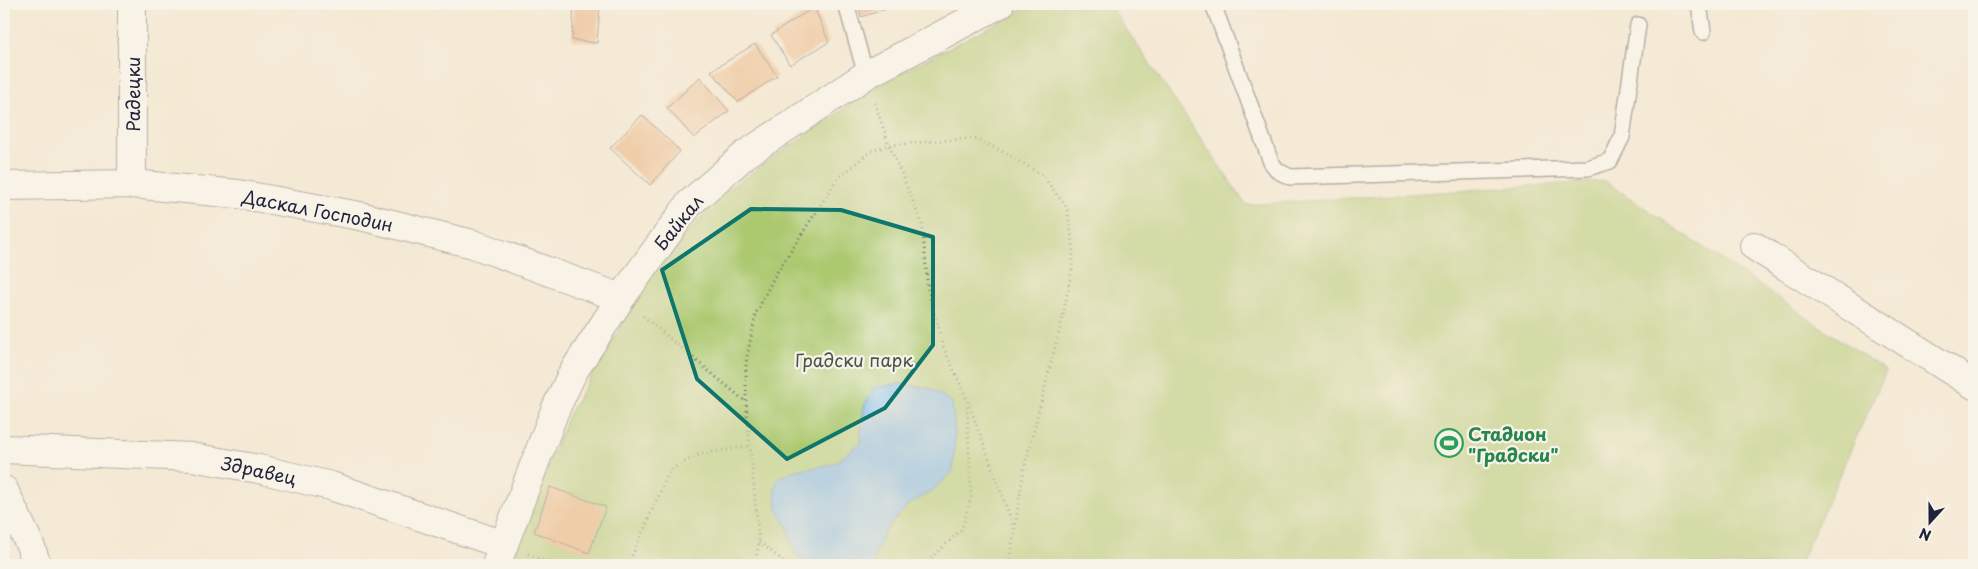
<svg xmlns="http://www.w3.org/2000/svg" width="1978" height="569" font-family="'Playpen Sans',sans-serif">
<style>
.green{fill:#acc970;stroke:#677656}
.water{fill:#79b8ed;stroke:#4e6d94}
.building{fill:#ebac77}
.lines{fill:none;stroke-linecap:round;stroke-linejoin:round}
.service-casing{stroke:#6c6871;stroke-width:18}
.minor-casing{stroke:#6c6871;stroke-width:30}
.path{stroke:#6c6871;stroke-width:3;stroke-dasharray:1 4;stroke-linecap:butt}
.service{stroke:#fff;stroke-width:15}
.minor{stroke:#fff;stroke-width:28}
.marked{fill:none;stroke:#0f766e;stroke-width:4;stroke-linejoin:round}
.labels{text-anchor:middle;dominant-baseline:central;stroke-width:4.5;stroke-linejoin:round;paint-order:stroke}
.street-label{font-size:18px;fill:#22223b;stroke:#f7f3e8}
.park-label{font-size:18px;fill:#4b544b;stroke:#f7f3e8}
.leisure-label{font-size:18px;font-weight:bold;fill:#27864d;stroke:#f7f3e8;text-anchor:start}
</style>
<rect width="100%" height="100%" fill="#f7f3e8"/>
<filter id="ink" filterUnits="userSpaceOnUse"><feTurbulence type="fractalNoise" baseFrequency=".02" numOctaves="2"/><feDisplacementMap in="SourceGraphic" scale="10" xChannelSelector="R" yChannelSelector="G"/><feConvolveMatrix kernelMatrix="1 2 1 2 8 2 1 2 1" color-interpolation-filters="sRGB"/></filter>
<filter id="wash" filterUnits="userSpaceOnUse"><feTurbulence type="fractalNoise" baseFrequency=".0096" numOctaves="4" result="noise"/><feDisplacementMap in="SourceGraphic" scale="20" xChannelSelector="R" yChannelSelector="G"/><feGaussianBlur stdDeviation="1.12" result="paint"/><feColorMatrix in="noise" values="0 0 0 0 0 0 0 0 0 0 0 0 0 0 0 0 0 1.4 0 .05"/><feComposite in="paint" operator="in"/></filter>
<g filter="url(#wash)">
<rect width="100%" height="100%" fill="#f4e9d4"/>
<!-- green -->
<path class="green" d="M1033,4H1109L1246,205L1605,181L1886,371L1799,565H509L568,415L651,276L722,193L881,83Z"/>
<!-- water -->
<path class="water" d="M899,384L929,388L952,402L955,435L953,471L932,491L907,506L884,532L873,560L876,565H804L791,545L788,528L777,509L775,488L778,479L795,470L814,468L835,463L860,443L864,406L874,388Z"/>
<g id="blocks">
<!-- building -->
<path class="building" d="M574,4H600L597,43L572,40Z
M858,4H902L861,17Z
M814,7L829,42L790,65L771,35Z
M755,44L777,76L738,102L711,71Z
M700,77L729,111L694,138L667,108Z
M642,115L680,151L650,185L610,148Z
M550,487L606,507L589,553L534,532Z"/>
</g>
</g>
<g filter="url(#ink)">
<use href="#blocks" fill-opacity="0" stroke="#6c6871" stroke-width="1"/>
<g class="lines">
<defs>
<path id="service" d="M846,4L866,75
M1213,4L1271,162L1278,171L1290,177L1588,168L1610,161L1622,137L1638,25
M1699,4L1703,32"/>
<path id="minor" d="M132,184V4
M4,186L132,184L238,194L360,216L473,244L621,298
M1754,246L1974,385
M4,449L192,457L259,469L331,486L504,545
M4,490L30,545L37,565
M496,565L555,410L573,372L621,298L690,203L746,154L866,75L1000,4"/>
</defs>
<!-- service casing -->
<use href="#service" class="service-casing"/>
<!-- minor casing -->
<use href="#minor" class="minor-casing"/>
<!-- path -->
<path class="path" d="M875,103L889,145L922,223L928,289L944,349L967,399L1013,525
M643,316L746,402
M759,542L789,565
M528,554L555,565
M628,565L670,470L700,454L750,446
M755,565L759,542L746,402V362L756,313L774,277L838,178L871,151L889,145L974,138L1006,153L1042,175L1067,208L1073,245L1072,269L1063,316L1024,469L1009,565
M924,565L962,529L971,497L967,403"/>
<!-- service -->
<use href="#service" class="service"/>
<!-- minor -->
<use href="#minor" class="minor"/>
</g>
</g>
<!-- marked area -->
<path d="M0 0H1978V569H0ZM751,209L841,210L933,237V345L885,408L787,459L697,379L662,270Z" fill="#f4e9d4" fill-opacity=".55" fill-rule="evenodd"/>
<path class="marked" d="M751,209L841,210L933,237V345L885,408L787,459L697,379L662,270Z"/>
<!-- icons -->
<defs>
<symbol id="stadium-ring" viewBox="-11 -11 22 22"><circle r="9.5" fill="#f7f3e8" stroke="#2e9e5b" stroke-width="1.5"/><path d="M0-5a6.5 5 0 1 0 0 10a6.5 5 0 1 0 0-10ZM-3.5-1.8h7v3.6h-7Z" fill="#2e9e5b"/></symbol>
</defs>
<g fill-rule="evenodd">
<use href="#stadium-ring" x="1433" y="427" width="32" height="32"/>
</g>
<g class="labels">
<!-- street labels -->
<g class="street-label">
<text transform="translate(132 94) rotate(-90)">Радецки</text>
<text transform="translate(318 210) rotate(11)">Даскал Господин</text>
<text transform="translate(678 222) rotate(-51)">Байкал</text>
<text transform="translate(259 470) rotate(12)">Здравец</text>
</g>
<!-- park labels -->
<g class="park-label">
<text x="854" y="359">Градски парк</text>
</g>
<!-- leisure labels -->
<g class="leisure-label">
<text x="1468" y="433">Стадион<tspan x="1468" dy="21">"Градски"</tspan></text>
</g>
</g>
<!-- margin -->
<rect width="1978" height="569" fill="none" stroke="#f7f3e8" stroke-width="20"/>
<!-- north arrow -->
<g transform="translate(1930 522) rotate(201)" stroke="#f7f3e8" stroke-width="4" paint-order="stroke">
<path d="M0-4L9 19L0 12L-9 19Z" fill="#22223b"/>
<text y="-8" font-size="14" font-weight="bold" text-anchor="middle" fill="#22223b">N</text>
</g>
</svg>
